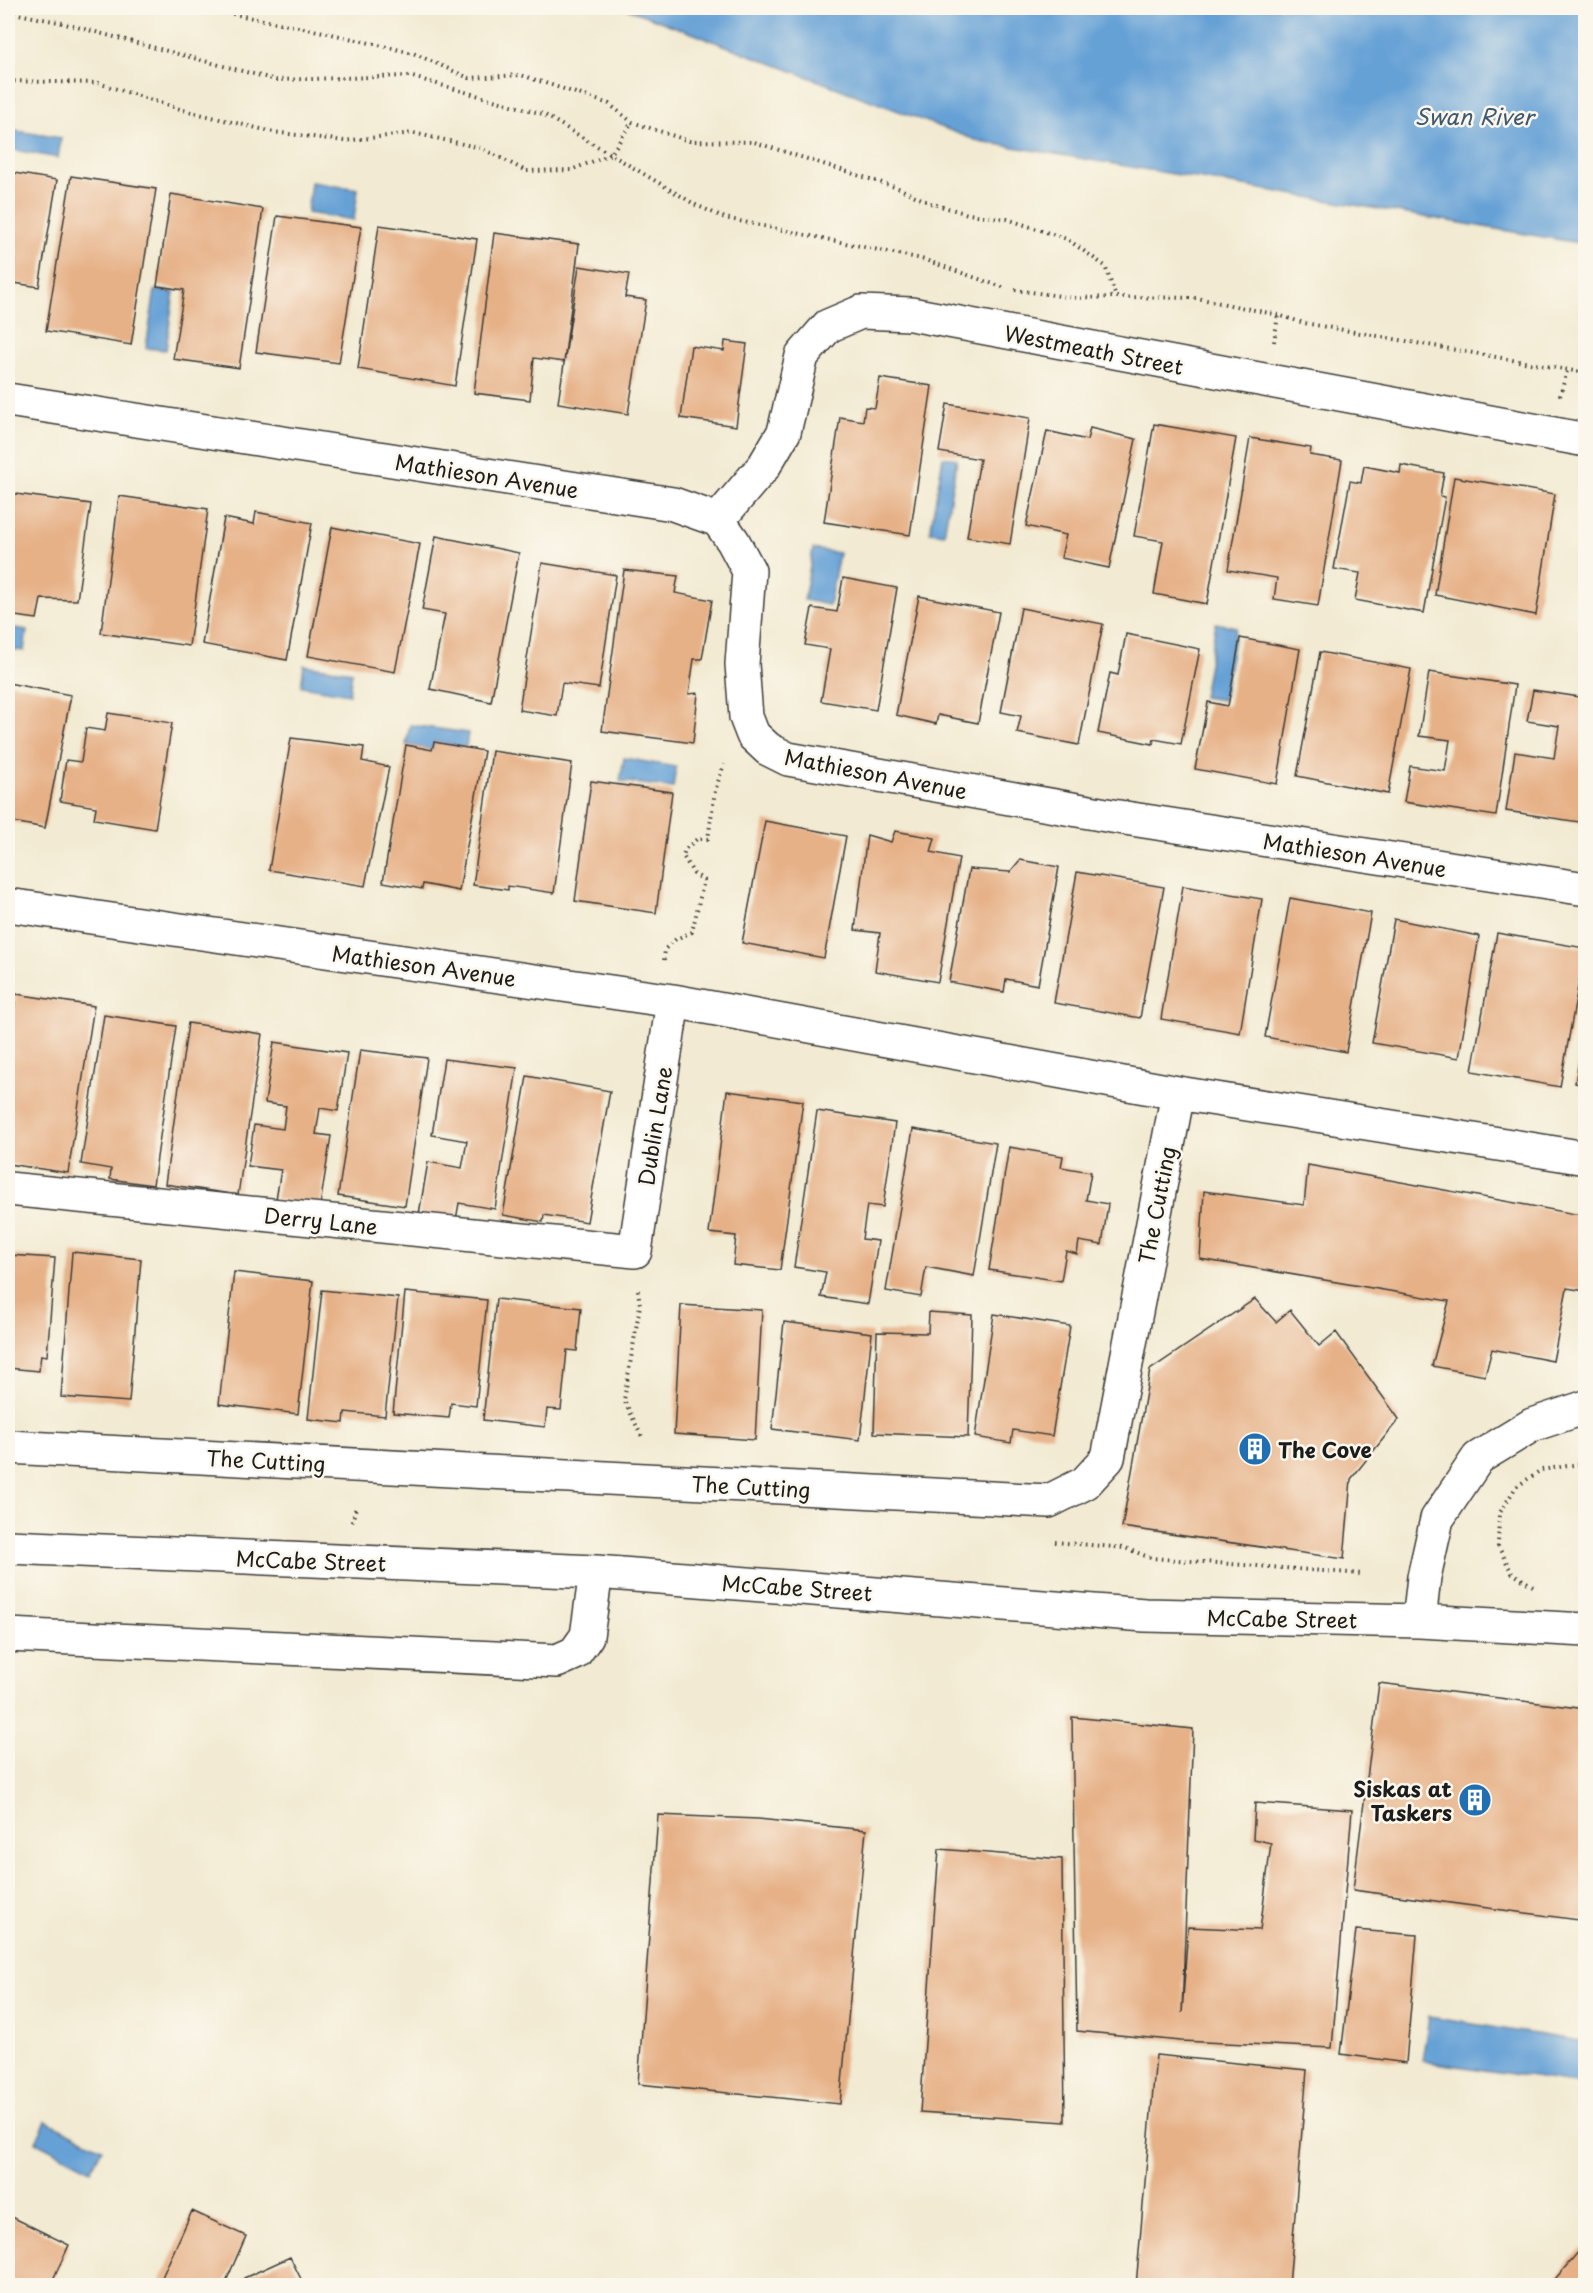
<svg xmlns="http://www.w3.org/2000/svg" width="1593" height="2293" font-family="'Playpen Sans',sans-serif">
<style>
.water{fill:#66a1d6;stroke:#415e79;stroke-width:1.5}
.building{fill:#e6b187}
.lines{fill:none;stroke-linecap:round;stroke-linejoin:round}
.minor-casing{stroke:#3c3b37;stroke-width:36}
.path{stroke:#3c3b37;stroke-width:4;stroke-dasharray:1.5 4.5;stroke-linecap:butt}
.minor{stroke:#fff;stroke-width:33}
.labels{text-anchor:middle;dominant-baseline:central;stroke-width:5;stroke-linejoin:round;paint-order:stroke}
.street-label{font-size:21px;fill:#1c1c1c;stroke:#fbf7ec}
.poi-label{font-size:21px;font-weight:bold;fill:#1c1c1c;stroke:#fbf7ec;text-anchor:start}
.water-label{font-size:22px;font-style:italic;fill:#3d5870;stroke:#fbf7ec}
</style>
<rect width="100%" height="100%" fill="#fbf7ec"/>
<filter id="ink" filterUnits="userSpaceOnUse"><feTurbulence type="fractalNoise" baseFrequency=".0167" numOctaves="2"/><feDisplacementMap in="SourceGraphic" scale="12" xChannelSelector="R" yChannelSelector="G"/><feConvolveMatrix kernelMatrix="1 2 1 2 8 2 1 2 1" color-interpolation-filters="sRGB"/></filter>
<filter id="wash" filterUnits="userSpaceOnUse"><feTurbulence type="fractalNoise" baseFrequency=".008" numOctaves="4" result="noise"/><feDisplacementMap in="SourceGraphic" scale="24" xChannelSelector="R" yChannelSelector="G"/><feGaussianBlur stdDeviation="1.35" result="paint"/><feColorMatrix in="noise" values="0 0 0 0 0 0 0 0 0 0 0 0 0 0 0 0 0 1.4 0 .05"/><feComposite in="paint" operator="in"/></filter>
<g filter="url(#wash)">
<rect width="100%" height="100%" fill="#f2ead2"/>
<!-- water -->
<path class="water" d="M625,8H1585V244L978,141Z
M10,130L61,138L58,158L8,149Z
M311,182L358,189L354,220L307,213Z
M155,290L174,292L166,350L146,348Z
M943,457L957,459L944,534L930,532Z
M813,549L839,553L829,605L804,600Z
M1216,623L1236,627L1223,700L1203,697Z
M8,627L27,630L24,651L8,649Z
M304,665L352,672L349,694L301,686Z
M410,725L468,733L466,747L434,742L432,750L406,745Z
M624,758L676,767L673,788L620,781Z
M1429,2017L1585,2042V2060L1581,2084L1422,2061Z
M46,2121L102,2148L91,2170L36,2142Z"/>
<g id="blocks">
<!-- building -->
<path class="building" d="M8,172L57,180L39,287L8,282Z
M71,176L156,189L131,345L46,331Z
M171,194L263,209L239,368L173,359L184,290L157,286Z
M277,216L361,227L339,363L256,352Z
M379,225L477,239L455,386L358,369Z
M494,233L579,244L564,362L534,358L530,400L474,393Z
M579,266L629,274L625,297L646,300L628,414L558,403Z
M725,341L747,344L736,426L681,418L691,346L724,351Z
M880,378L932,386L910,535L824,522L840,417L863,421L865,407L875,408Z
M947,404L1030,418L1010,544L967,537L980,459L939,452Z
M1154,424L1236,438L1207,604L1154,594L1163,541L1134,536Z
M1090,428L1136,439L1109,568L1061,558L1066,535L1026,526L1047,431L1087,440Z
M1250,438L1311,448L1310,455L1342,460L1318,606L1274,599L1277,578L1228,570Z
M1401,465L1444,473L1440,496L1445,497L1424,613L1355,600L1360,573L1334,569L1350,481L1361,483L1364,466L1400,473Z
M1454,477L1555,494L1536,615L1435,595Z
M8,493L91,504L77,600L41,599L37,619L8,615Z
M119,496L208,509L189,646L101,633Z
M256,512L312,523L287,660L202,644L224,518L254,524Z
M332,527L420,544L395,672L308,656Z
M436,536L519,553L491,702L430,689L445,614L422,610Z
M542,563L616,575L599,688L562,683L557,716L519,710Z
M624,570L678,576L675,593L712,600L702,659H694L689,694L698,693L693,743L602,731Z
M843,578L897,588L876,710L821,701L830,649L805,645L812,608L837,612Z
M919,596L999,612L978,723L938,715L936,724L896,715Z
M1021,608L1103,624L1079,745L1017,733L1021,716L1001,712Z
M1126,634L1200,649L1181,744L1154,739L1153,744L1098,733L1110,673L1118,675Z
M1240,638L1300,649L1277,784L1195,769L1208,702L1228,706Z
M1320,652L1411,669L1388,794L1297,776Z
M1429,672L1515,685L1496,816L1404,802L1410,766L1445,771L1450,740L1419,736Z
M8,683L71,695L45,828L8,821Z
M1533,690L1586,698V823L1506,811L1515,752L1554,758L1559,726L1527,721Z
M108,713L172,723L155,829L94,819L96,807L60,801L66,760L81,762L86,728L105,731Z
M291,738L364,747L362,761L389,767L365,886L269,870Z
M434,742L484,751L459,891L423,884L422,889L383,882L406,745L432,750Z
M492,751L572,763L554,893L508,886V890L473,885Z
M591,781L672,792L656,913L575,901Z
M765,821L846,836L824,958L742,943Z
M895,831L935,838L931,852L959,858L938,982L875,971L880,933L855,930L867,835L891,842Z
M1020,860L1059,867L1038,985L1006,979L1004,992L949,982L969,869L1010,872Z
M1077,872L1164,887L1140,1018L1054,1003Z
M1183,886L1262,899L1240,1033L1161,1019Z
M1290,898L1371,913L1346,1052L1265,1037Z
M1394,919L1479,936L1459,1058L1372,1043Z
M1497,933L1585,948L1560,1087L1472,1071Z
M16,994L94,1006L68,1173L8,1164V1051Z
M104,1015L176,1026L153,1185L110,1179L111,1169L81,1164Z
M188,1023L262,1034L238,1195L165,1184Z
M1584,1034H1586V1086L1575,1083Z
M274,1042L347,1053L338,1111L320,1108L316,1134L331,1136L320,1206L276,1199L281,1170L248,1166L254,1125L283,1129L286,1106L265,1103Z
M360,1050L427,1058L405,1206L338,1196Z
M444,1059L517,1068L495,1209L459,1203L456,1220L419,1214L428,1162L462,1168L467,1141L432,1135Z
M527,1076L610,1091L587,1222L544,1215L543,1222L503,1215Z
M727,1091L803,1101L780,1270L733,1265L736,1236L709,1233Z
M817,1111L895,1123L883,1207L867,1205L862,1239L878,1241L868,1304L821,1297L826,1272L794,1267Z
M913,1129L996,1143L974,1276L926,1267L921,1297L886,1291Z
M1009,1147L1063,1156L1061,1167L1091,1172L1086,1200L1108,1204L1102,1245L1079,1241L1077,1254L1066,1251L1061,1281L989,1270Z
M1308,1165L1586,1216V1291L1567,1288L1553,1361L1492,1349L1485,1376L1432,1366L1449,1301L1200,1259L1204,1191L1304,1205Z
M72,1252L141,1259L129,1402L61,1397Z
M8,1255L55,1258L47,1356L41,1355L39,1371L8,1368Z
M234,1272L313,1281L298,1414L219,1404Z
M322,1290L398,1298L385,1416L345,1412L344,1423L308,1419Z
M405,1292L487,1300L476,1406L451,1403L449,1418L393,1413Z
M496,1299L581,1308L577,1351L567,1350L561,1410L547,1409L545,1427L483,1420Z
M1255,1299L1276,1322L1290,1310L1319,1346L1336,1332L1399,1419L1351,1479L1344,1559L1122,1527L1150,1370Z
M681,1305L762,1310L755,1440L674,1434Z
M929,1312L972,1315L968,1437L874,1433L877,1332L928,1333Z
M994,1314L1070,1326L1052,1436L1013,1430L1011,1443L975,1437Z
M784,1322L872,1333L860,1440L772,1429Z
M1379,1683L1586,1709V1921L1353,1890Z
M1072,1717L1193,1729L1182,2013L1188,1927L1260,1930L1271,1843L1253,1839L1255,1803L1352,1810L1332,2048L1181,2041L1077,2031Z
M658,1815L758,1819L866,1830L840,2104L638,2084Z
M939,1849L1062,1859L1065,2122L920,2112Z
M1356,1930L1417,1935L1406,2063L1341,2054Z
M1156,2055L1307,2070L1289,2286H1136Z
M192,2211L246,2236L224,2286H158Z
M8,2215L69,2245L50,2286H8Z
M1586,2243V2286H1549Z
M290,2257L302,2281L312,2286H247L244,2278Z"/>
</g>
</g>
<g filter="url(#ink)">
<use href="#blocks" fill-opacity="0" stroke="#3c3b37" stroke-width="1.5"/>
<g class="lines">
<defs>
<path id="minor" d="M8,400L673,504L718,520L733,541L749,571L742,664L746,717L753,735L768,749L788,759L1112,816L1586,889
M718,520L764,466L784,432L802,356L828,326L861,312L911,314L1586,440
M8,905L673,1001L1178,1093L1586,1158
M8,1189L635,1251L673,1001
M8,1447L1049,1501L1085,1483L1108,1458L1178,1093
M8,1547L596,1572L1145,1615L1419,1621L1586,1630
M1419,1621L1424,1577L1437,1519L1478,1458L1532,1425L1586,1407
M8,1635L557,1661L575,1653L587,1636L596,1572"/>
</defs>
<!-- minor casing -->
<use href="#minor" class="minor-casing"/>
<!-- path -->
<path class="path" d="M203,8L323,32L413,53L469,78L521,75L609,104L632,122L689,141L754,142L898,188L930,203L968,214L1007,219L1067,239L1105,266L1116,297
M8,12L58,22L276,80L409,76L543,114L696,205L725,218L922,259L1005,288
M8,81L98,83L183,110L273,132L344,141L413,133L481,148L526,171L571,170L611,154L632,122
M1015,290L1076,298L1116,297L1197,298L1278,315L1304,323L1586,373
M1274,342L1278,315
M1560,396L1567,371
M664,960L665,949L676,939L692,932L704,880L694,874L683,856L685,849L697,839H708L715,791L724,764
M638,1290L640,1305L624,1400L643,1439
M352,1522L356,1507
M1055,1542L1125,1548L1151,1558L1363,1574
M1533,1586L1512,1573L1498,1546L1499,1514L1516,1487L1541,1470L1586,1463"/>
<!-- minor -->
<use href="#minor" class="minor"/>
</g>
</g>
<!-- icons -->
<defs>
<symbol id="building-disc" viewBox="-11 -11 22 22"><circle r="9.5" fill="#1f6fb2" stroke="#fbf7ec"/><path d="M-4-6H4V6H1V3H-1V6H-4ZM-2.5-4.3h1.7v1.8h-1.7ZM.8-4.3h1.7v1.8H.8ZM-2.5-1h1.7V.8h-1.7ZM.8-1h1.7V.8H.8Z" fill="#fff"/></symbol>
</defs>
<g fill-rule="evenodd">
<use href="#building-disc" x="1236" y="1430" width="38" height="38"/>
<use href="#building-disc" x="1456" y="1781" width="38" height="38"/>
</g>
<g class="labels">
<!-- street labels -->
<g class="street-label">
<text transform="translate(1094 349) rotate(11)">Westmeath Street</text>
<text transform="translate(487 475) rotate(9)">Mathieson Avenue</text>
<text transform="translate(876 773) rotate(11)">Mathieson Avenue</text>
<text transform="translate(1355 854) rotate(9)">Mathieson Avenue</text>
<text transform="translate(424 965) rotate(8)">Mathieson Avenue</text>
<text transform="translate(654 1126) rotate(-81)">Dublin Lane</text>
<text transform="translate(1156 1205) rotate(-79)">The Cutting</text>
<text transform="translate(321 1220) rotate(6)">Derry Lane</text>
<text transform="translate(266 1460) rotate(3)">The Cutting</text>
<text transform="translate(751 1486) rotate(3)">The Cutting</text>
<text transform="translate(311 1560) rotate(2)">McCabe Street</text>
<text transform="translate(797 1587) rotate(4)">McCabe Street</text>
<text transform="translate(1282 1618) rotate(1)">McCabe Street</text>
</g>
<!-- poi labels -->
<g class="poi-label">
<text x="1278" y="1449">The Cove</text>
<text x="1452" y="1788" text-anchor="end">Siskas at<tspan x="1452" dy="24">Taskers</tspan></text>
</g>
<!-- water labels -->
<g class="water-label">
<text x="1474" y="115">Swan River</text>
</g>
</g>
<!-- margin -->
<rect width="1593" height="2293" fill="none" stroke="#fbf7ec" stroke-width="30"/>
</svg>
